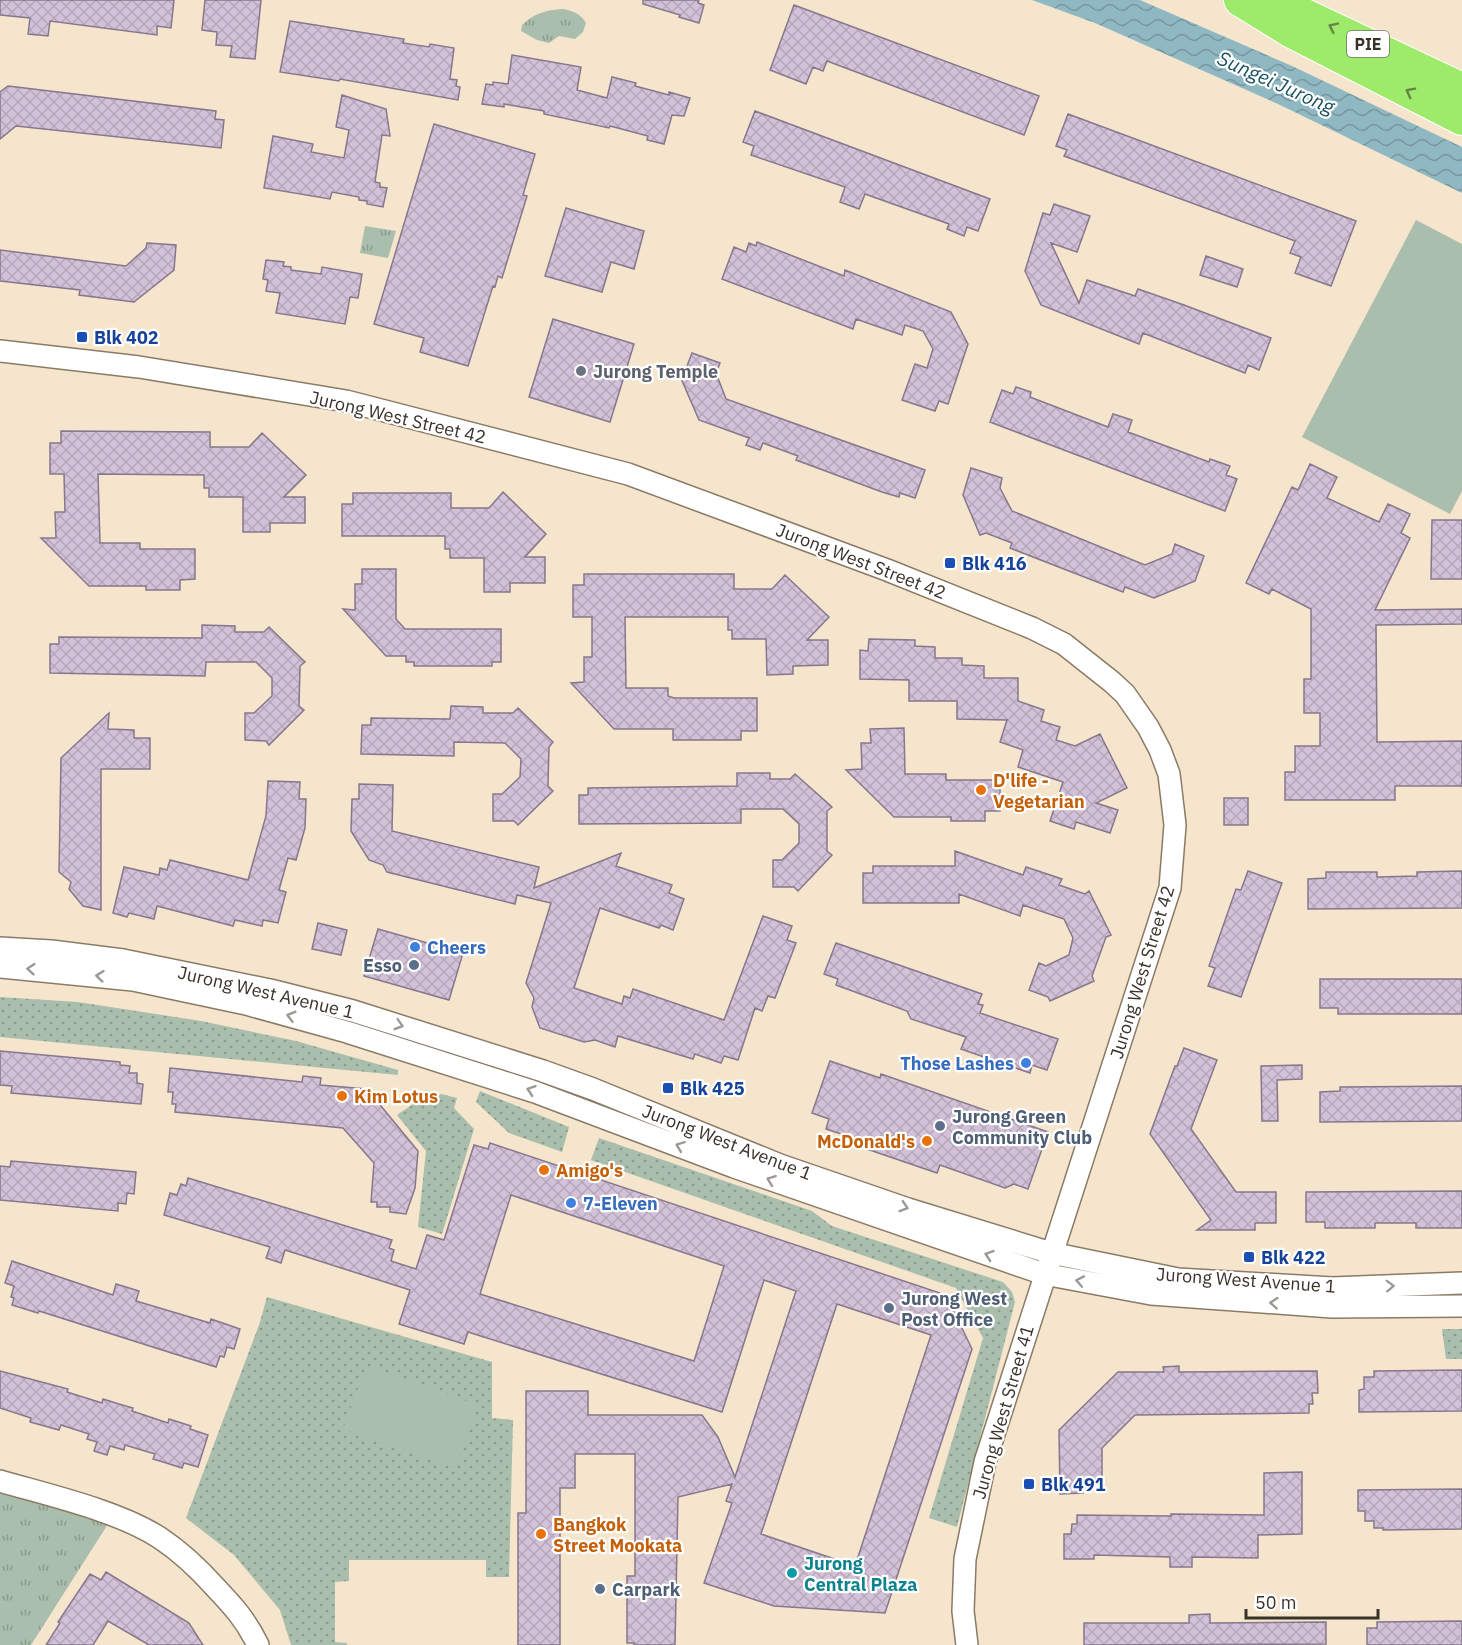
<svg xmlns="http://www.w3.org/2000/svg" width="1462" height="1645" font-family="'IBM Plex Sans',sans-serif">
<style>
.grass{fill:url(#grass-dots)}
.park{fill:url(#park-tufts)}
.pitch{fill:#a9beac}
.water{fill:url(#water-waves)}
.building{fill:url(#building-cross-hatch);stroke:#86778c;stroke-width:1.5;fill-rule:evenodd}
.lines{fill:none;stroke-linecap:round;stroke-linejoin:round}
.minor-casing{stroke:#8a7b66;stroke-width:24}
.highway-casing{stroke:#fff;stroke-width:34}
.minor{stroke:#fff;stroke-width:21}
.highway{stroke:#9eea6b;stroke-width:32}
.oneway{stroke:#668547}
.oneway2{stroke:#9c9894}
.transit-dot{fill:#1a4fb4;stroke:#fff;stroke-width:2}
.worship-dot{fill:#6b7280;stroke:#fff;stroke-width:2}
.food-dot{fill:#e8710a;stroke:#fff;stroke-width:2}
.shop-dot{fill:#3f7fe0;stroke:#fff;stroke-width:2}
.service-dot{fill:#5c6f8a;stroke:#fff;stroke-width:2}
.culture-dot{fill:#0f9aa8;stroke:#fff;stroke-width:2}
.labels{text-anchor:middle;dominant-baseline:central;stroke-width:4.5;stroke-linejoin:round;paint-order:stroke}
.shield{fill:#fff;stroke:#747069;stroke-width:1.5}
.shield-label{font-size:16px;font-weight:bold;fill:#383229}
.transit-label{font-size:18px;font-weight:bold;fill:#164399;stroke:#fff;text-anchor:start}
.worship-label{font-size:18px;font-weight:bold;fill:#5b616d;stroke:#fff;text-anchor:start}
.street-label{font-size:18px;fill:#383229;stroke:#fff}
.food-label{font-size:18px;font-weight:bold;fill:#c56008;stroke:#fff;text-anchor:start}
.shop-label{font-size:18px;font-weight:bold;fill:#366cbe;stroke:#fff;text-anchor:start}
.service-label{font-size:18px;font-weight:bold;fill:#4e5e75;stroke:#fff;text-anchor:start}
.culture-label{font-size:18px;font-weight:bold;fill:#0d838f;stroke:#fff;text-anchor:start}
.water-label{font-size:20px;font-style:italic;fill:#19515e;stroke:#fff}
</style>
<defs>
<pattern id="grass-dots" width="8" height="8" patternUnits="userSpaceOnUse" patternTransform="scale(1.5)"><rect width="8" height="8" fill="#a9beac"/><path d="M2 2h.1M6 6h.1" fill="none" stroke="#8b9b8c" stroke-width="1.8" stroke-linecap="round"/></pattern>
<pattern id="park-tufts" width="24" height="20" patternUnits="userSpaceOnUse" patternTransform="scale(1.5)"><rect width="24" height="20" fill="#a9beac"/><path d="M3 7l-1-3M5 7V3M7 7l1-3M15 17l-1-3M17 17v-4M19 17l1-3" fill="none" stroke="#8b9b8c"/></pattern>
<pattern id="water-waves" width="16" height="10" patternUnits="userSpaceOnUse" patternTransform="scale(1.5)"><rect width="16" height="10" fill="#90b8c3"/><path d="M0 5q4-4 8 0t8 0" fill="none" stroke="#77969e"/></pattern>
<pattern id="building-cross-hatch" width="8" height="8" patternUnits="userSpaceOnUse" patternTransform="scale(1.5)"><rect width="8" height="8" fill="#d2c1d8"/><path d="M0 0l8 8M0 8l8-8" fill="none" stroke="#b5a6b9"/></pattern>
</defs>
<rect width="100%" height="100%" fill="#f6e5cd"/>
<!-- grass -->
<path class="grass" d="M0,997L78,1002L201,1021L296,1041L398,1070V1075L0,1037Z
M425,1090L457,1098L454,1108L474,1129L442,1234L418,1227L426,1151L397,1115L422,1098Z
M480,1091L569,1127L562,1152L509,1133L476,1102Z
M599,1138L812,1211L832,1226L1003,1282L1012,1292L1015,1302L957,1527L929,1518L983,1338L956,1288L591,1160Z
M267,1297L492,1362V1418L513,1420L509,1577H486V1560H349V1581L335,1582V1642L347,1643V1645H291L280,1610L234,1555L186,1518L259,1325Z
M1442,1329H1462V1359H1446Z"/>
<!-- park -->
<path class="park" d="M563,9C573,11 580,13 586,23L583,32L575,39L559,36L549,43L537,40L521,31L522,25C534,13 547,10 563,9Z
M365,226L396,231L388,258L360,253Z
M0,1487L108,1524L31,1645H0Z"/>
<!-- pitch -->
<path class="pitch" d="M1416,220L1462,244V491L1450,514L1302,437Z
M366,1366L478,1405L456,1468L343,1429Z"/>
<!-- water -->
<path class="water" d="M1032,0H1140L1292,66L1462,147V193L1278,104L1095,23Z"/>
<!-- building -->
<path class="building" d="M0,0H174L171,28L157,26V35L50,21L48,36L28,34L30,18L0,15Z
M205,0H261L255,59L230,57L232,46L216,45L217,32L202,30Z
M643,0H699L698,3L704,5L699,23L679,17L680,15L643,4Z
M794,5L1039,96L1024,135L827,61L823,71L813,67L806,84L770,70Z
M290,21L404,39L403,43L429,47L430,44L454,48L450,79L457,80L456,86L460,87L458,100L340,79L339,81L280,72Z
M512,55L581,67L577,90L607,98L612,77L636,83L635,86L669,95V92L690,98L684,116L672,115L664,144L647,140L648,136L610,126L609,128L544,114V111L504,104V107L482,104L486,84L493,85V82L508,84Z
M8,86L216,111L215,119L224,120L221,148L16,126L0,139V92Z
M342,95L386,109L390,136L382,135L375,182L380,183V187L387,188L383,207L367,204V201L359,200V197L332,192L330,199L264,188L273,136L313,144L311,152L344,158L349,130L336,127Z
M755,111L990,199L978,231L967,227L964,236L947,229L949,224L865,194L859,209L840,202L845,187L751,155L754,146L743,142Z
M1068,114L1356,221L1331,286L1295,273L1301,257L1290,253L1295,241L1064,156L1067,150L1056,146Z
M434,124L535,154L523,195L527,196L502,278L498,276L495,287L493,286L468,366L420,352L424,338L374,324Z
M1054,204L1090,216L1077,252L1051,243L1079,303L1087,280L1135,296L1138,289L1184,305L1271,338L1259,370L1248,365L1245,373L1143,333L1139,344L1041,305L1025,271L1043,213L1050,215Z
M566,208L644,231L634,269L611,262L602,292L545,276Z
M757,242L844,276L845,270L951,312L968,344L948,404L939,401L935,411L902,400L915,364L927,368L933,349L923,331L905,325L902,335L856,319L853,329L722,279L734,247L746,252L749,243L756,246Z
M147,243L176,245L174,270L134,302L79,295L80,290L0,281V250L126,266L146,248Z
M1206,256L1243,269L1237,287L1200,275Z
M266,260L284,262L283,266L291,267V270L321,274L322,267L362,274L358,298L350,297L345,324L276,313L280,293L266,291L268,280L263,279Z
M553,319L634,344L610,422L529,397Z
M692,353L720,363L716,373L726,399L925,470L915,498L900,493L899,497L882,492L796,460L798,456L763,443L760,450L746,445L749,438L699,420L680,376L684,374Z
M1016,387L1031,392L1030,397L1108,427L1113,414L1132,420L1128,432L1209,462L1210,459L1230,466L1226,475L1237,479L1225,511L990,422L1002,390L1013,394Z
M61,431L210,432V447H249L262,433L306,475L284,497H305V523H270V532H243V497H209V488H204V475L98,474L100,543H140V549H195V579L180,580V590H146V586H89L41,538H56L55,512H65L64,474H50V443H61Z
M1310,464L1337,477L1327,498L1379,522L1388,504L1410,514L1401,533L1410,538L1375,610L1462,609V624L1376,625L1377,742L1462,741V786H1395V800H1285V772H1295V746H1320V713H1304V679H1311V609L1272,589L1269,594L1246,583L1292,487L1298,490Z
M971,468L1002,478L1000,488L1012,511L1145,565L1172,554L1175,544L1204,556L1195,581L1154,598L1125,587L1123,592L1010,548L1012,543L986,533L980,535L963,495Z
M503,492L546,534L525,557H545V583H510V592H484V558H450V549H445V536H342V504H353V493H451V508H489Z
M1432,520H1462V579H1431Z
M362,569H396V619L405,629H501V662H492V666H414V662H406V656H386L343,609L355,610V584H362Z
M584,574H734V589H772L785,575L829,617L807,640H828V665L793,666V674L767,675L766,639H732V630H728V617H625L626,688H668V696L674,698H757V731H741V740H673V729H614L571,683L584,682V657H592V617H573V585H584Z
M202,625L235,626V632H264L269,627L305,662L300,666L299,706L304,710L269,745L266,741L245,740V713H254L272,696V678L256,662H206L205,676L50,673V644H59V637L202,638Z
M869,639L915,640V646L935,647V658H962V665L984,666V678H1018V701L1044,710L1041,721L1060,727L1056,740L1075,746L1100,734L1127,788L1096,803L1118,810L1110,833L1076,822L1074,829L1050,821L1063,782L1018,767L1023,750L1000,742L1007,720L957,719V701H909V680L860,679V650L868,651Z
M451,706L483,707V713H513L518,708L553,742L549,747L548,786L553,791L518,825L514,821H493V794H502L520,777L521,759L505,743L454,742V756L361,754L362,725H371V718L450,719Z
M109,713L108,729L134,730V738H150V769H101V910L83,906L69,889L71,882L59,872L61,758Z
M904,728L905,774H946V780H1000V811H985V821H951V817H894L846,770L862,769L861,743H871L870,729Z
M737,773H770V779H790L795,774L832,807L827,811V851L832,855L798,891L794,887H773V860H782L799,843V824L783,809H741V823L579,824V795H588V788L737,786Z
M268,781L300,782L299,799H306L305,828L296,860L288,858L279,890L286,892L278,923L263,920L262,926L235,920L233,926L157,906L154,919L129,913L127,917L113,913L124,867L159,875L160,868L167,870L170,860L248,880L266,816Z
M359,784L393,785L392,831L539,867L534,888L621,853L616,866L672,885L669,893L684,899L673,930L661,925L659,928L600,908L574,988L622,1004L624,996L630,998L633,989L724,1020L763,916L792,926L787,940L796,943L775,998L768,996L762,1011L755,1008L738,1060L724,1056L721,1063L695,1054L693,1059L618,1036L615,1047L595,1040L584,1042L540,1028L532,1007L534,998L526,983L551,903L517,895L515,904L387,872L383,865L369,860L351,831L352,799H359Z
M1224,798H1248V825H1224Z
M955,851L1023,875L1026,867L1062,879L1059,885L1085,894L1089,891L1111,935L1106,937L1092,976L1094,981L1050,1001L1048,997L1029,990L1039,963L1046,966L1069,955L1073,938L1064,919L1023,905L1020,916L959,894V903H863V873H873V866H955Z
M1248,871L1282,883L1241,997L1208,986L1215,968L1209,966L1236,889L1241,890Z
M1462,871V908L1308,909V879L1326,878V872H1377V877L1417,876V872Z
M318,923L347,930L341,955L312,949Z
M378,929L463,953L449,1000L364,976Z
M836,943L982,994L978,1004L983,1005L980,1013L1058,1039L1047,1070L1032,1065L1030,1073L961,1049L966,1037L911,1019L907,1011L836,985L838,979L824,974Z
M1320,979H1462V1014H1338V1008H1320Z
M1184,1048L1217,1060L1191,1129L1236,1192H1276V1223H1255V1230H1197L1211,1220L1150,1134L1175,1066H1177Z
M0,1051L120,1062V1065L130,1066L129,1073H137V1083L143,1084L141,1104L11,1093L12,1086L0,1085Z
M830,1061L880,1078L881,1074L1048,1132L1028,1189L1014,1184L1005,1188L940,1165L937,1173L855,1145L857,1139L826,1129L829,1119L812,1113Z
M1302,1065V1079L1277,1080L1278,1121H1262L1261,1066Z
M170,1068L302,1082L303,1076L321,1078L320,1085L367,1089L418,1151L415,1188L406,1214L390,1212V1207H377V1202H371L374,1163L343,1128L175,1112L176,1104H172L173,1092H168Z
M1462,1086V1121L1320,1122V1092L1340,1091V1087Z
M490,1143L946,1295L972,1349L885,1613L774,1606L704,1583L732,1503L726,1501L732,1484L678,1497L675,1645H634V1643H627V1576H635V1454H575V1488H560V1645H518V1513H526V1391H588V1415H702L718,1437L735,1477L796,1291L764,1280L722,1412L468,1332L464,1344L399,1324L410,1290L285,1250L281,1263L266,1258L270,1247L164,1215L170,1193L177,1195L181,1184L186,1186L188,1178L392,1240L389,1248L394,1250L391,1261L416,1269L427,1235L444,1240L474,1145L488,1149ZM511,1195L724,1266L694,1361L480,1294ZM837,1304L931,1335L855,1566L761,1534Z
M11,1161L136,1172L134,1194L127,1193L126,1204L118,1203V1211L0,1200V1166L10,1167Z
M1462,1191V1228H1416V1223H1375V1228H1325V1222H1306V1192Z
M12,1261L113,1295L116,1284L139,1291L136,1301L210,1323L211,1319L240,1329L234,1349L227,1347L224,1357L220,1356L216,1367L39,1311L38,1313L12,1305L14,1298L11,1297L14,1286L5,1283Z
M1179,1366V1372L1317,1371L1318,1393H1312L1313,1404H1309V1413L1135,1415L1102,1448V1484H1093V1488H1083V1493L1060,1494L1059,1430L1118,1372H1164L1163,1367Z
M1462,1370V1411L1359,1412V1390L1364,1389V1377H1374V1371Z
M0,1371L68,1389L67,1392L102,1403L103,1399L119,1404L133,1408L132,1411L168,1423L169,1419L191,1426L190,1429L208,1435L198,1467L184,1463L182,1468L163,1462L153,1459L155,1454L125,1445L124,1450L110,1446L107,1455L94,1451L97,1442L87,1439L89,1434L61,1425L59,1430L30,1422L31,1418L0,1408Z
M1302,1472V1534L1258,1535V1558L1192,1557V1567H1170V1557L1094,1555V1559H1064V1534H1071L1072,1524H1077V1515L1171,1516V1514L1264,1515V1473Z
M1462,1489V1529L1383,1530V1528H1374V1521H1365V1511H1358V1490Z
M106,1572L189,1623L203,1645H149L108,1621L93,1645H46L60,1623L58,1622L90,1574L101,1580Z
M1210,1614V1623L1326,1622V1644L1084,1645V1623H1189V1615Z
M1462,1621V1645H1367V1628H1377V1622Z"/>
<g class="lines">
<defs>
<path id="minor" d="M0,351L139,367L346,401L628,474L887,570L1032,628L1064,644L1112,682L1125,694L1148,727L1160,750L1169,774L1175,825L1170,888L985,1462L965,1559L963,1611L967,1645
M0,948L51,951L123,960L270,990L353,1011L543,1071L593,1089L780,1165L908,1209L1051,1253L1178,1279L1332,1288L1462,1283
M0,967L133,980L246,1004L347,1032L535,1092L734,1167L1044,1274L1151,1294L1332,1307L1462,1306
M0,1481C48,1495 119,1511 160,1538C181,1552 198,1568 215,1587C233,1606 246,1620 258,1645"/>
<path id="highway" d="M1240,0L1292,32L1462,119
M1273,0L1462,89"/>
</defs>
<!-- minor casing -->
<use href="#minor" class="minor-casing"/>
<!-- highway casing -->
<use href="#highway" class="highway-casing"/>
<!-- minor -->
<use href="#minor" class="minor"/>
<!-- highway -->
<use href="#highway" class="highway"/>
</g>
<!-- one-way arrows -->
<defs><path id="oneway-chevron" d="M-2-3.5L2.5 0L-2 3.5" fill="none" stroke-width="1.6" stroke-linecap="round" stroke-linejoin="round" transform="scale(1.5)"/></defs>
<g class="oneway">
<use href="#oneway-chevron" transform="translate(1333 27) rotate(-154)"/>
<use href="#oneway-chevron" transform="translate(1410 92) rotate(-153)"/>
</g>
<g class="oneway2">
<use href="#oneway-chevron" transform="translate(31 969) rotate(-175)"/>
<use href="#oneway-chevron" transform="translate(100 976) rotate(-174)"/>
<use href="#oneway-chevron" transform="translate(291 1016) rotate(-164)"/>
<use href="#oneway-chevron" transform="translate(399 1025) rotate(17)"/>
<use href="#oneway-chevron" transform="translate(531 1090) rotate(-161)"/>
<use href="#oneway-chevron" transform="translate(680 1146) rotate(-159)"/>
<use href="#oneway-chevron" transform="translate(771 1180) rotate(-160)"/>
<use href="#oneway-chevron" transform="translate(904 1207) rotate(18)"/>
<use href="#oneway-chevron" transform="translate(989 1255) rotate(-161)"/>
<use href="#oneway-chevron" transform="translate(1080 1281) rotate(-169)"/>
<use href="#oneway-chevron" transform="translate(1390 1286) rotate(-2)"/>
<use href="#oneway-chevron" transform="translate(1274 1303) rotate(-176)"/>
</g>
<!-- markers -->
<g class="transit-dot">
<rect x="76" y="331" width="12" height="12" rx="3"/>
<rect x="944" y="557" width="12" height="12" rx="3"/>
<rect x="662" y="1082" width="12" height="12" rx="3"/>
<rect x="1243" y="1251" width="12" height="12" rx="3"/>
<rect x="1023" y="1478" width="12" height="12" rx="3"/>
</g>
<circle class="worship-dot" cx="581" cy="371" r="6"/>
<g class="food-dot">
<circle cx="981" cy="790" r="6"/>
<circle cx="342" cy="1096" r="6"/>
<circle cx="927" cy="1141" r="6"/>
<circle cx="544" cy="1170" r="6"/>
<circle cx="541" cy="1534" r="6"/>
</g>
<g class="shop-dot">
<circle cx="415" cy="947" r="6"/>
<circle cx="1026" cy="1063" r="6"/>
<circle cx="571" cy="1203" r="6"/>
</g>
<g class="service-dot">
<circle cx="414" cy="965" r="6"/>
<circle cx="940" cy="1126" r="6"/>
<circle cx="889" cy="1308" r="6"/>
<circle cx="600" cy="1589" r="6"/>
</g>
<circle class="culture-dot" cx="792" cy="1573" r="6"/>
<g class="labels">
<!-- shield labels -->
<rect class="shield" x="1347" y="31" width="42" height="26" rx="4.5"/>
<g class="shield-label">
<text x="1368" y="44">PIE</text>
</g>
<!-- transit labels -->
<g class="transit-label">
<text x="94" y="337">Blk 402</text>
<text x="962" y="563">Blk 416</text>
<text x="680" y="1088">Blk 425</text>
<text x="1261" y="1257">Blk 422</text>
<text x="1041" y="1484">Blk 491</text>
</g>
<!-- worship labels -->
<g class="worship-label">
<text x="593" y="371">Jurong Temple</text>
</g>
<!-- street labels -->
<g class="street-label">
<text transform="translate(398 417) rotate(13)">Jurong West Street 42</text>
<text transform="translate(861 561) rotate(21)">Jurong West Street 42</text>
<text transform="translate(1142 972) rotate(-73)">Jurong West Street 42</text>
<text transform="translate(266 992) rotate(13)">Jurong West Avenue 1</text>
<text transform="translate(727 1142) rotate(21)">Jurong West Avenue 1</text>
<text transform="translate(1246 1280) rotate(4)">Jurong West Avenue 1</text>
<text transform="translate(1003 1412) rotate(-74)">Jurong West Street 41</text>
</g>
<!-- food labels -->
<g class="food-label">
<text x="993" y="780">D'life -<tspan x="993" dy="21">Vegetarian</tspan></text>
<text x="354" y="1096">Kim Lotus</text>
<text x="915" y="1141" text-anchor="end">McDonald's</text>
<text x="556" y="1170">Amigo's</text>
<text x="553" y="1524">Bangkok<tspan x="553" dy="21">Street Mookata</tspan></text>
</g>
<!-- shop labels -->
<g class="shop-label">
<text x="427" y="947">Cheers</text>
<text x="1014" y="1063" text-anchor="end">Those Lashes</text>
<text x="583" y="1203">7-Eleven</text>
</g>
<!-- service labels -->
<g class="service-label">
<text x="402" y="965" text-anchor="end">Esso</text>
<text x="952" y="1116">Jurong Green<tspan x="952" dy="21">Community Club</tspan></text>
<text x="901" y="1298">Jurong West<tspan x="901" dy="21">Post Office</tspan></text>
<text x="612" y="1589">Carpark</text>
</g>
<!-- culture labels -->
<g class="culture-label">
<text x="804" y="1563">Jurong<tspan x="804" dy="21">Central Plaza</tspan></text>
</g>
<!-- water labels -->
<g class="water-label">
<text transform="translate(1276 82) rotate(24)">Sungei Jurong</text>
</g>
</g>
<!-- scale -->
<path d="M1246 1609v9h132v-9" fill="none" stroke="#383229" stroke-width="3"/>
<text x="1255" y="1609" font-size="18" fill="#383229" stroke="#ffffff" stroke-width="4.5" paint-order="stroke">50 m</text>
</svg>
